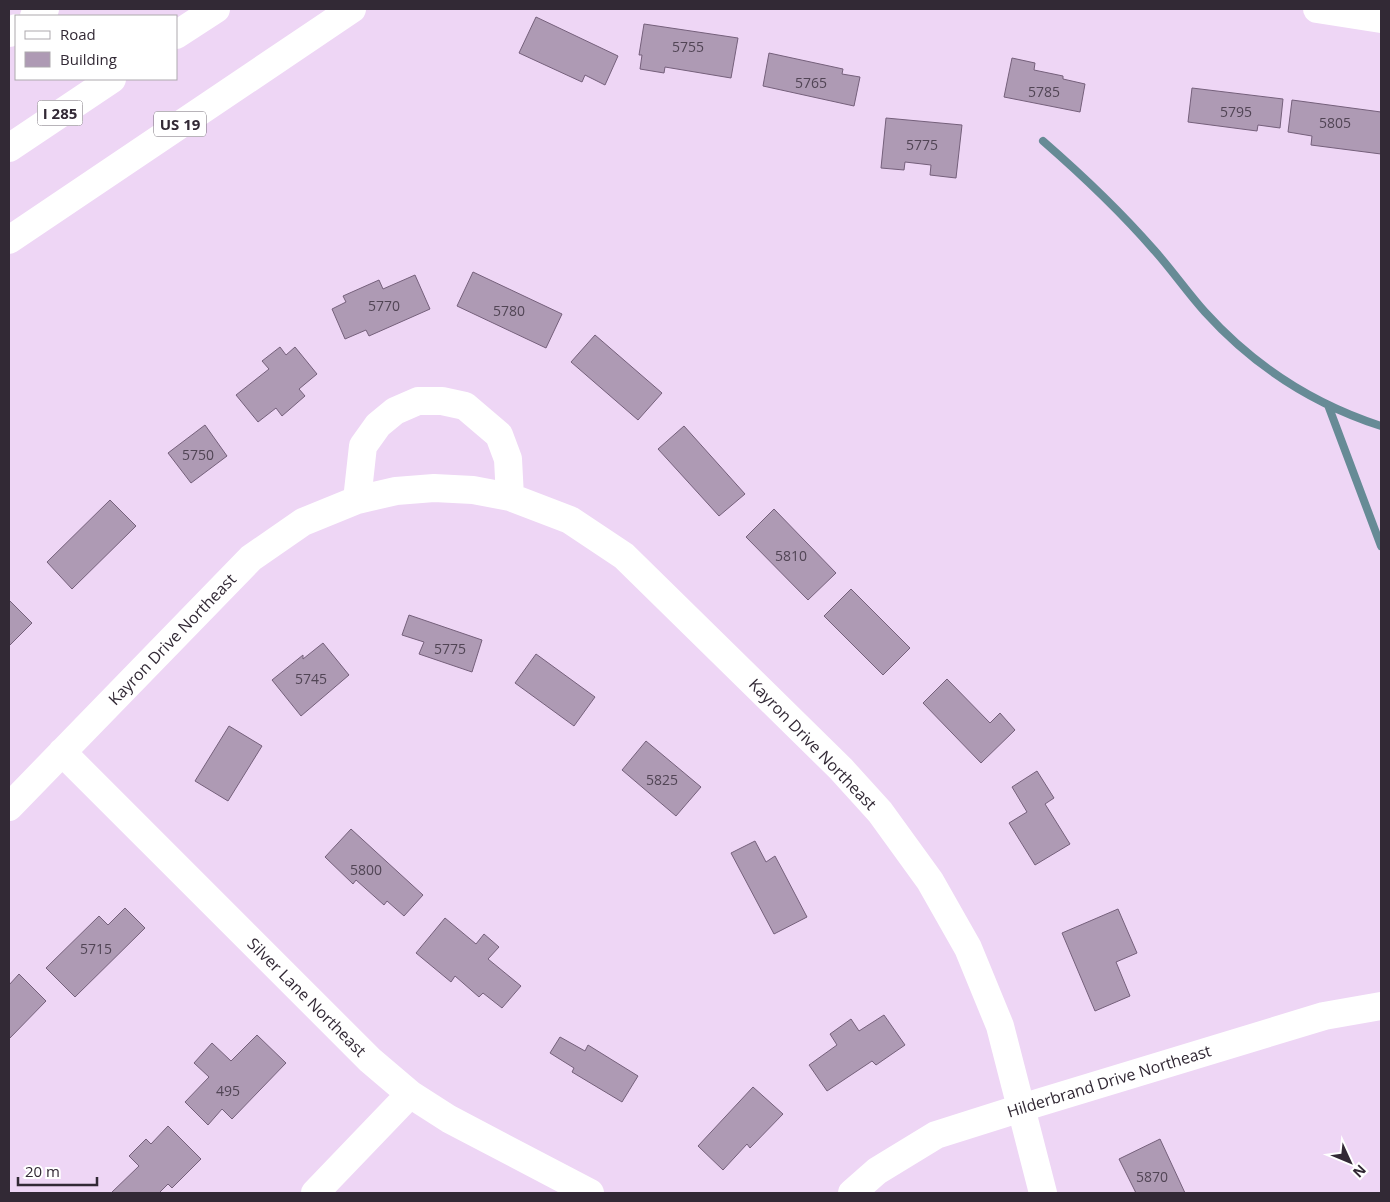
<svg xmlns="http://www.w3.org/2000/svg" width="1390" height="1202" font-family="'Open Sans',sans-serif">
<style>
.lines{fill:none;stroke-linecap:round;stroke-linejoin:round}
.stream{stroke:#678b96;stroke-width:8}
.building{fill:#ae9ab4;stroke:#75607b}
.minor{stroke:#fff;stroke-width:28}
.motorway{stroke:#fff;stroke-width:28}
.labels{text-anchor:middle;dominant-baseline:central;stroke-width:4;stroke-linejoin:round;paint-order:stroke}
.number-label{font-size:14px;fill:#514555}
.shield{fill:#fff;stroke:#706972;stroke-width:1}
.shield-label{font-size:15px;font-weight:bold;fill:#322935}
.street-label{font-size:16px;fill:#322935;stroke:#fff}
</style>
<rect width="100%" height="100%" fill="#eed6f5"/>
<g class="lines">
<!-- stream -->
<path class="stream" d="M1043,141C1082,175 1120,211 1154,250C1172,270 1187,292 1205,312C1253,365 1313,404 1381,426
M1328,405L1381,546"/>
</g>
<!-- building -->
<path class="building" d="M536,17L618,56L605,85L585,75L582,82L519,53Z
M644,24L738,38L731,78L665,67L664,73L640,69L642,55H639Z
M769,53L843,69L842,74L860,77L854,106L763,86Z
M1012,58L1035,63L1034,70L1063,76V79L1085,84L1080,112L1004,97Z
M1192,88L1283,99L1280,128L1258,125L1257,131L1188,122Z
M1292,100L1381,112V154L1311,145L1312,136L1288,132Z
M886,118L962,125L956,178L930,175L931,165L905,162L904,170L881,168Z
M473,272L562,314L546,348L457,306Z
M415,275L430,309L369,336L366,330L345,339L332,309L346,302L343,296L379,280L383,289Z
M595,335L662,393L638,420L571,362Z
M280,347L286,355L295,347L317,374L299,389L305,396L282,416L276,408L258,422L236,395L269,369L262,361Z
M205,425L227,456L191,483L168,453Z
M684,426L745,494L719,516L658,449Z
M110,500L136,526L72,589L47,562Z
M774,509L836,573L808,600L746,537Z
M851,589L910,648L883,675L824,616Z
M9,600L32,623L9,646Z
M409,615L482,640L472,672L419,654L424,642L402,635Z
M323,643L349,675L301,716L272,680L303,655V659Z
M536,654L595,697L574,726L515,683Z
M947,679L990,723L1000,713L1015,730L981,763L923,703Z
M229,726L262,746L228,801L195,781Z
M646,741L701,787L676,816L622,770Z
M1037,771L1054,798L1045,804L1070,844L1035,865L1009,823L1027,812L1012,787Z
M351,829L423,895L404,916L387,901L384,905L356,880L353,884L325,857Z
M755,841L766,862L775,856L807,917L774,934L731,853Z
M125,908L145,928L75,997L46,968L99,916L108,925Z
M1118,909L1137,953L1116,962L1130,996L1095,1011L1062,933Z
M445,918L476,944L484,934L499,947L488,959L521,986L502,1008L483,993L479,997L455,976L451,982L416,953Z
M19,974L46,1001L9,1039V985Z
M884,1015L905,1045L876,1065L872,1061L827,1091L809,1065L837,1045L830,1034L851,1019L859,1031Z
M257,1035L286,1063L232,1119L222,1109L208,1125L185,1102L209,1077L194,1063L212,1043L231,1061Z
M560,1037L585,1051L588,1045L638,1076L622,1102L572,1072L574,1068L550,1053Z
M753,1087L783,1114L750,1148L747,1144L723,1170L698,1146Z
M168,1126L201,1159L172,1188L168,1184L159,1193H111L139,1166L129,1156L146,1139L151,1144Z
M1160,1139L1185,1193H1136L1119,1159Z"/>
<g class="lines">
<!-- minor -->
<path class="minor" d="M1317,9L1381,19
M357,500L363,446L378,425L395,411L418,401H442L465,406L499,435L508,459L510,497
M62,752L370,1060L410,1094L449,1119L590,1193
M9,807L251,558L303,522L357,500L396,491L434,488L473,490L510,497L570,520L624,556L841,769L880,812L930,881L968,948L1000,1026L1043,1193
M315,1193L410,1094
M852,1193L877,1171L936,1135L1021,1108L1324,1016L1381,1006"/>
<!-- motorway -->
<path class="motorway" d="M34,16L45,9
M9,33L16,28
M176,35L216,9
M9,148L112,79
M9,240L352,9"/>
</g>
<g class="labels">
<!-- number labels -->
<g class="number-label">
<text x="688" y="46">5755</text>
<text x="811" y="82">5765</text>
<text x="1044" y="91">5785</text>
<text x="1236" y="111">5795</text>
<text x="1335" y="122">5805</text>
<text x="922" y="144">5775</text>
<text x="384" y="305">5770</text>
<text x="509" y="310">5780</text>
<text x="198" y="454">5750</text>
<text x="791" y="555">5810</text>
<text x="450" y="648">5775</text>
<text x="311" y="678">5745</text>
<text x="662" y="779">5825</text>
<text x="366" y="869">5800</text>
<text x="96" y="948">5715</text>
<text x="228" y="1090">495</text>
<text x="1152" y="1176">5870</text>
</g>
<!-- shield labels -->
<g class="shield">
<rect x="37.5" y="100.5" width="45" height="25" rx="4"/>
<rect x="154" y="111.5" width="52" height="25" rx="4"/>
</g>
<g class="shield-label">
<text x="60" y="113">I 285</text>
<text x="180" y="124">US 19</text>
</g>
<!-- street labels -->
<g class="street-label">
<text transform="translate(172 639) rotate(-46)">Kayron Drive Northeast</text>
<text transform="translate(813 744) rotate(46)">Kayron Drive Northeast</text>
<text transform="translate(307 997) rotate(45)">Silver Lane Northeast</text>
<text transform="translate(1109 1081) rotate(-17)">Hilderbrand Drive Northeast</text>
</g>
</g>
<!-- border -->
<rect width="1390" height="1202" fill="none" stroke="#322935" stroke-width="20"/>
<!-- legend -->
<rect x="15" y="15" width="162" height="65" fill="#ffffff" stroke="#ada9ae"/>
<rect x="25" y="31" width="25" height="8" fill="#ffffff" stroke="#ada9ae"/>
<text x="60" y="40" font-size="15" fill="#322935">Road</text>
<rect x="25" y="52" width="25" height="15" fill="#ae9ab4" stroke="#ada9ae"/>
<text x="60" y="65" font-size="15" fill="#322935">Building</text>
<!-- north arrow -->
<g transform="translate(1350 1162) rotate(134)" stroke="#ffffff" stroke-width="4" paint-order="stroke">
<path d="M0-4L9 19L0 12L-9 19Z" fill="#322935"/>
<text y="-8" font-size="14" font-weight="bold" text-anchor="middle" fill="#322935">N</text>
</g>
<!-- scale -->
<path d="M18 1177v8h79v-8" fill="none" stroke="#322935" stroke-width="2.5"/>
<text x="25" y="1177" font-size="15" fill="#322935" stroke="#ffffff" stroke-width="4" paint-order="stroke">20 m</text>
</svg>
